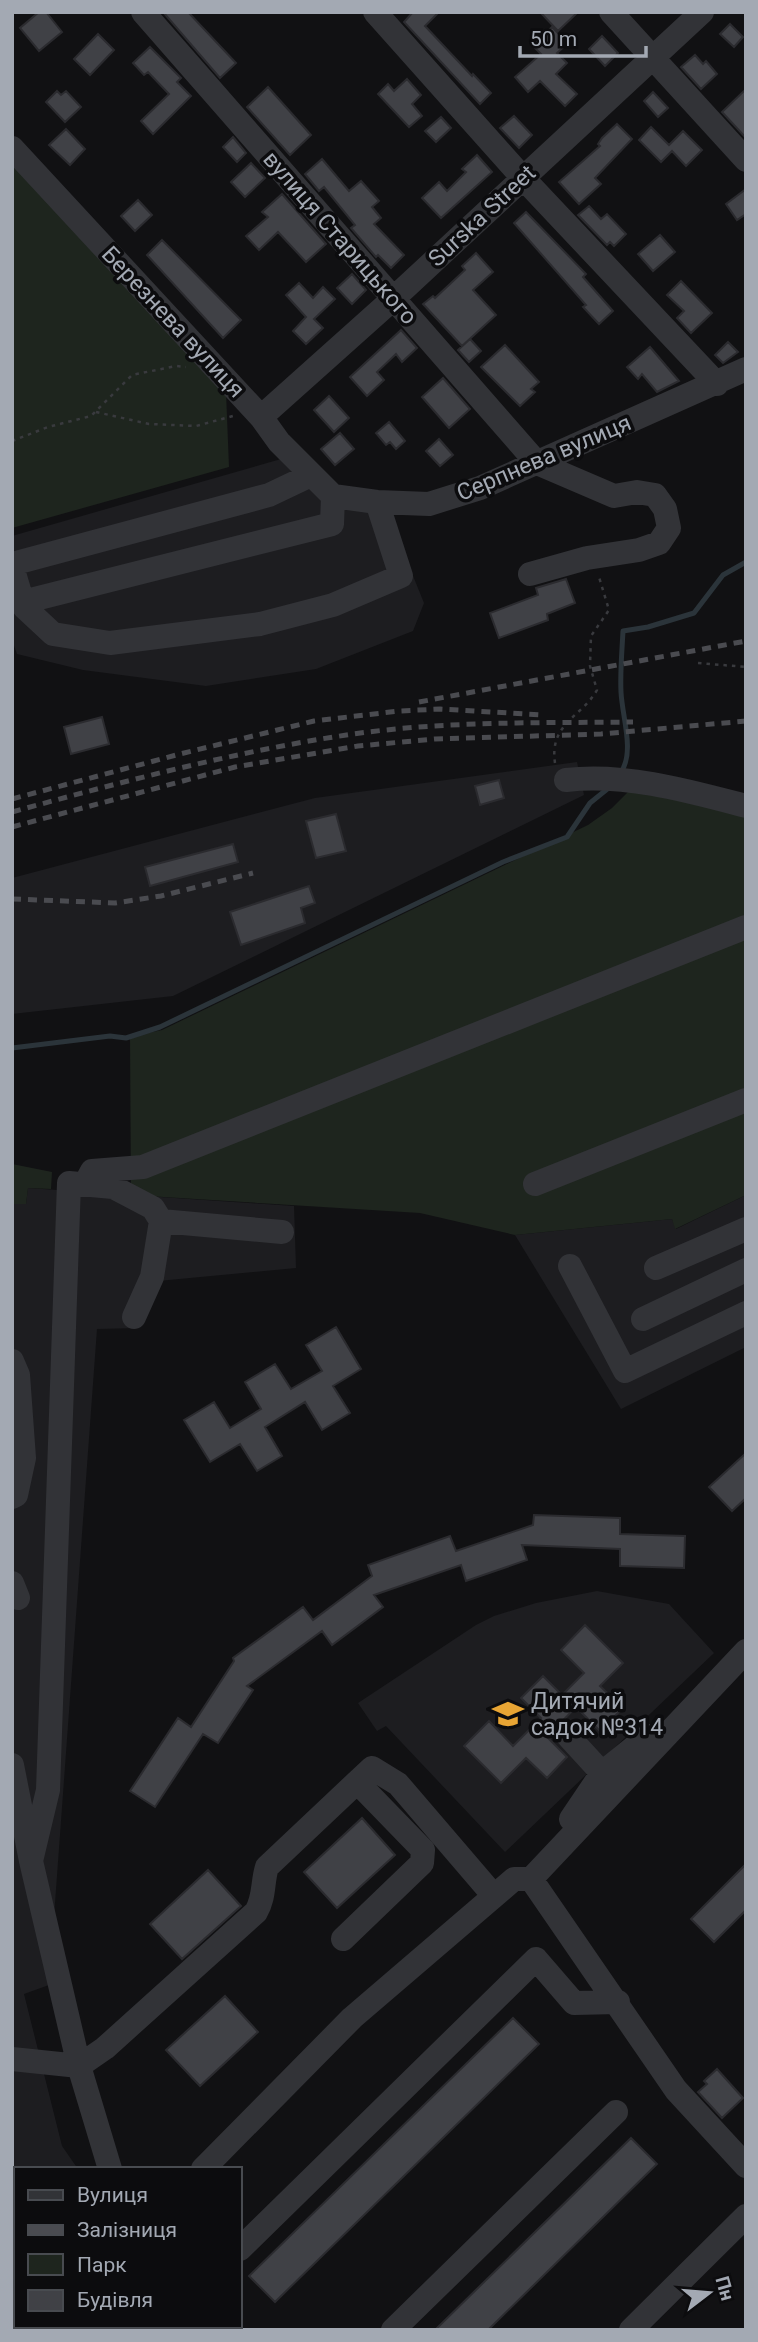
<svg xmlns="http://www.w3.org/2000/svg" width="758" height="2342" font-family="Roboto,sans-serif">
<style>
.built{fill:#1d1d20}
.green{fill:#1e251e}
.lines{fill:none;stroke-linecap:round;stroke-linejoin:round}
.stream{stroke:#2b343a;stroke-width:5}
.building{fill:#404146;stroke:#2b2b2f;stroke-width:2}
.path{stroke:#393a3e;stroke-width:2.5;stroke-dasharray:3.5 5;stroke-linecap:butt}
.minor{stroke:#323337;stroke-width:24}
.rail{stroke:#4a4b50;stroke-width:5;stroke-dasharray:9 7;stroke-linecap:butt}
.labels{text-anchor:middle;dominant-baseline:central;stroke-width:7;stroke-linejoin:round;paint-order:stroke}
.street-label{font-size:23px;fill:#a3a9b3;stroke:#0c0c0e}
.poi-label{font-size:23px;fill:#a3a9b3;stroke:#0c0c0e;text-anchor:start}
</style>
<rect width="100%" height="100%" fill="#111113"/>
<!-- built -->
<path class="built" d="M281,459L326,503L380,494L424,603L413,631L316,669L206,686L83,670L17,654L12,640V536Z
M577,762L584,795L173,996L12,1014V878L315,798Z
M28,1188L294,1206L296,1268L158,1281L137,1328L97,1329L49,1985L24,1994L62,2146L78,2169H16V2265L12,2266V1204H26Z
M746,1195V1347L621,1409L515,1235L672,1219L676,1229Z
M597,1591L669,1604L714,1653L505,1852L386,1726L377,1731L358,1703L476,1625L494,1616L536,1603Z"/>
<!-- green -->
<path class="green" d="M12,156L226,392L229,467L12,528Z
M630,790L746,806V1195L675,1229L672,1219L515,1235L420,1213L131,1195L130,1037L162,1030L588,825L612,808Z
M12,1164L52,1172L51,1189L28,1188L26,1204H12Z"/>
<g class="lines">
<!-- stream -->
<path class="stream" d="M621,772C635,752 622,716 621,692C620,672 622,651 623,631L648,627L694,613L723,575L746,562
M12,1048L110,1036L126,1038L160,1027L503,862L567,837L590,803L611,786"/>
</g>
<!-- building -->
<path class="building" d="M39,12H46L62,32L39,51L20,28Z
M163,12H188L236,63L220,78Z
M413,12H439L425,26L472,76L473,74L491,93L480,104L404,22Z
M540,12H578L558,31Z
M730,24L743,37L734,47L720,34Z
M552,27L568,43L557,53L567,63L556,74L577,94L565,106L540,81L528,92L515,77L541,54L533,46Z
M98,34L114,50L90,75L74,59Z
M602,36L618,53L605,66L589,49Z
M150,47L181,78L177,82L191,96L153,134L141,121L169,94L148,72L144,75L133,63Z
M695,55L703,64L706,61L717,74L701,89L681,67Z
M407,79L421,95L412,104L422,116L409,127L378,94L388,84L394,91Z
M268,87L311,135L290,155L247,107Z
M746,89V138L722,112Z
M57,91L61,95L66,91L81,107L65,122L46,102Z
M653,92L668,108L658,117L644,101Z
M514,116L532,135L519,148L500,128Z
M441,117L451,128L436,142L425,131Z
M617,124L632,139L595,178L601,184L579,204L559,182L600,146L598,144L602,138Z
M651,127L669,145L683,131L702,150L686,166L672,151L661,162L639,140Z
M66,129L85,149L70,165L49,145Z
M233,137L246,153L237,162L223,147Z
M477,155L492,172L441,218L422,198L439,182L447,191L466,172L462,169Z
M322,159L349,191L361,181L379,201L372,207L381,218L374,224L404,255L391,268L378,255L376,257L351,228L355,225L324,187L319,191L305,174Z
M251,163L265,178L245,197L231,182Z
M746,189V214L737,220L726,204Z
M282,194L326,244L306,262L278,232L259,250L246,236L268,217L262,212Z
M138,200L152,215L135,231L121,216Z
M589,206L601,219L607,214L626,234L614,246L610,242L607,245L578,215Z
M526,212L586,274L583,277L613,311L599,324L583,307L586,305L514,223Z
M660,235L675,252L653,271L638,254Z
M162,240L241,320L223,338L147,255Z
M476,253L493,272L473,290L496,315L462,346L423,304L433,296L435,298L465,270L462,266Z
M352,274L366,290L352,304L337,288Z
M681,281L712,313L691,333L677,318L684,311L667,295Z
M299,283L313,298L323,287L335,299L314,319L323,328L306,344L293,331L306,317L286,295Z
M401,330L417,348L402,362L396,354L377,372L384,380L367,396L350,377Z
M470,339L481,351L469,362L458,350Z
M728,342L738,352L723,363L715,355Z
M505,345L539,382L531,389L535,392L520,406L481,367Z
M650,347L679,381L657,392L642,374L638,379L627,367Z
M443,378L470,409L449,428L422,397Z
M329,396L349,418L334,432L314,410Z
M389,422L405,441L396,449L390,442L386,445L376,433Z
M340,433L354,449L335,465L321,449Z
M439,439L453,455L440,466L426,451Z
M566,579L575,603L547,614L548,620L499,638L490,613L538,595L536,588Z
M102,717L109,744L71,754L64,727Z
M499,780L504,798L480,805L475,786Z
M336,814L346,851L316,858L306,821Z
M233,844L238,862L150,886L145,867Z
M309,886L315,903L301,908L305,923L241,945L230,912Z
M336,1327L361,1369L333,1386L350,1413L322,1430L305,1402L265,1427L282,1456L257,1471L240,1444L210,1462L184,1420L214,1402L230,1428L261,1409L245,1382L275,1364L291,1389L322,1371L306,1345Z
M746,1453V1498L732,1511L709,1487Z
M534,1515L620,1518V1534L685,1536L684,1568L620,1566V1549L522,1545L527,1560L466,1581L461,1565L374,1595L383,1607L332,1645L322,1631L247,1686L253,1690L218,1743L203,1734L155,1807L130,1791L178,1718L191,1727L234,1661L233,1658L303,1607L313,1620L372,1576L368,1565L450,1536L456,1551L533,1525Z
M585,1625L623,1663L600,1686L623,1708L600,1731L576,1707L547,1737L567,1757L547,1778L526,1758L501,1783L464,1746L489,1721L513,1746L541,1718L521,1698L543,1676L562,1695L584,1673L561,1650Z
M362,1818L395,1855L337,1908L304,1872Z
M746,1864V1910L714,1942L691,1919Z
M208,1870L241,1906L182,1959L150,1924Z
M225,1996L258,2032L200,2086L166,2050Z
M513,2018L539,2044L275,2302L249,2276Z
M717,2069L743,2098L722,2118L698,2092L707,2084L704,2081Z
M631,2138L657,2164L488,2330H435Z"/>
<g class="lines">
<!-- path -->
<path class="path" d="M96,412L149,424L196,426L233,416
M12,441L48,427L91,416L132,375L176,366L186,367
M698,663L746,667
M555,763C549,723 582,717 597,690L590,666L591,636L609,610L599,577"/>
<!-- minor -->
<path class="minor" d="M143,12L537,463L614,496L637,492L655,495L665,509L669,528L659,543L639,550L587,558L530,574
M375,12L523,178L717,384
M611,12L746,160
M12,148L261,417L279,442L333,496
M261,417L393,299L702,12
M333,496L377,502L429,504L480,488L746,369
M12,564L269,495L311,475
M12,566L24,607L53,634L110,643L260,624L333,605L401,576L377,502
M23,602L332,524L333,496
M566,780C625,773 689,791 746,806
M85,1184L92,1171L143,1167L746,927
M535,1184L746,1100
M161,1221L282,1232
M570,1266L625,1371L746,1313
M656,1268L746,1229
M643,1319L746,1270
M12,1361L18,1375L24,1458L16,1495L12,1497
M12,1583L18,1598
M568,1736L602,1773
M12,1765L31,1861L79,2066L12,2059
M357,1782L372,1768L398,1784L494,1896
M571,1819L602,1773L648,1736
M31,1861L48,1790L69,1183L113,1187L153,1208L161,1221L152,1277L134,1317
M531,1879L676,2090L746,2166
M110,2169L79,2066L105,2048L256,1912C265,1897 262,1882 267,1867L357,1782L423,1850L422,1863L343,1939
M203,2169L352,2018L514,1879H531L746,1651
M240,2249L536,1959L574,2003L618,2002
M12,2288L16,2287
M153,2330L156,2326
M393,2330L616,2112
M631,2330L746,2216"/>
<!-- rail -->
<path class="rail" d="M419,702L746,641
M12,799L180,754L314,721L399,711L440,709L544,715
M12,812C125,781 237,751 353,734C445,721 540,723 633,722
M12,827L235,767L358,746L435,739L601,734L746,721
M12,899L115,903L161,896L253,873"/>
</g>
<!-- icons -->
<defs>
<symbol id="school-bare" viewBox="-9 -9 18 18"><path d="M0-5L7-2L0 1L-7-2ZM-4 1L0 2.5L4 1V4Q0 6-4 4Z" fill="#e8a534" stroke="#0c0c0e" stroke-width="2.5" paint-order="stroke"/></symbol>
</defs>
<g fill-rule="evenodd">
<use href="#school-bare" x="486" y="1692" width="44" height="44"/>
</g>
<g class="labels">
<!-- street labels -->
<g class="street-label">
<text transform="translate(482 216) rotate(-43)">Surska Street</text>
<text transform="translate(340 238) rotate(49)">вулиця Старицького</text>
<text transform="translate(173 322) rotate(47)">Березнева вулиця</text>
<text transform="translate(544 458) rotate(-23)">Серпнева вулиця</text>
</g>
<!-- poi labels -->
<g class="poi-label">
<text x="531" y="1701">Дитячий<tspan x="531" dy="26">садок №314</tspan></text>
</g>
</g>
<!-- border -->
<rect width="758" height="2342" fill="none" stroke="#a3a9b3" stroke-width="28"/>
<!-- legend -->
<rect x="14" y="2167" width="228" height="161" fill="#0c0c0e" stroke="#484b50" stroke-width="2"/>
<rect x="28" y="2190" width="35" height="10" fill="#323337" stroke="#484b50" stroke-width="2"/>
<text x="77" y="2202" font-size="21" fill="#a3a9b3">Вулиця</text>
<rect x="28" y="2225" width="35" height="10" fill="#4a4b50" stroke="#484b50" stroke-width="2"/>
<text x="77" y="2237" font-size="21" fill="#a3a9b3">Залізниця</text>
<rect x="28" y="2254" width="35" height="21" fill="#1e251e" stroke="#484b50" stroke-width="2"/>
<text x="77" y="2272" font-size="21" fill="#a3a9b3">Парк</text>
<rect x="28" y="2290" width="35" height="21" fill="#404146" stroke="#484b50" stroke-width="2"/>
<text x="77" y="2307" font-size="21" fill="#a3a9b3">Будівля</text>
<!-- north arrow -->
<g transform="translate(709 2293) rotate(74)" stroke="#0c0c0e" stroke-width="5" paint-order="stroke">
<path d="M0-5L12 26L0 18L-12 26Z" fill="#a3a9b3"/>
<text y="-10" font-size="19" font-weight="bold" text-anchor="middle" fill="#a3a9b3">Пн</text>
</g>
<!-- scale -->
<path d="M520 46v10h126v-10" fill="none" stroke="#a3a9b3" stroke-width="3.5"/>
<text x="530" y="46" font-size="21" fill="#a3a9b3" stroke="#0c0c0e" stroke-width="5" paint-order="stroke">50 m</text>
</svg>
